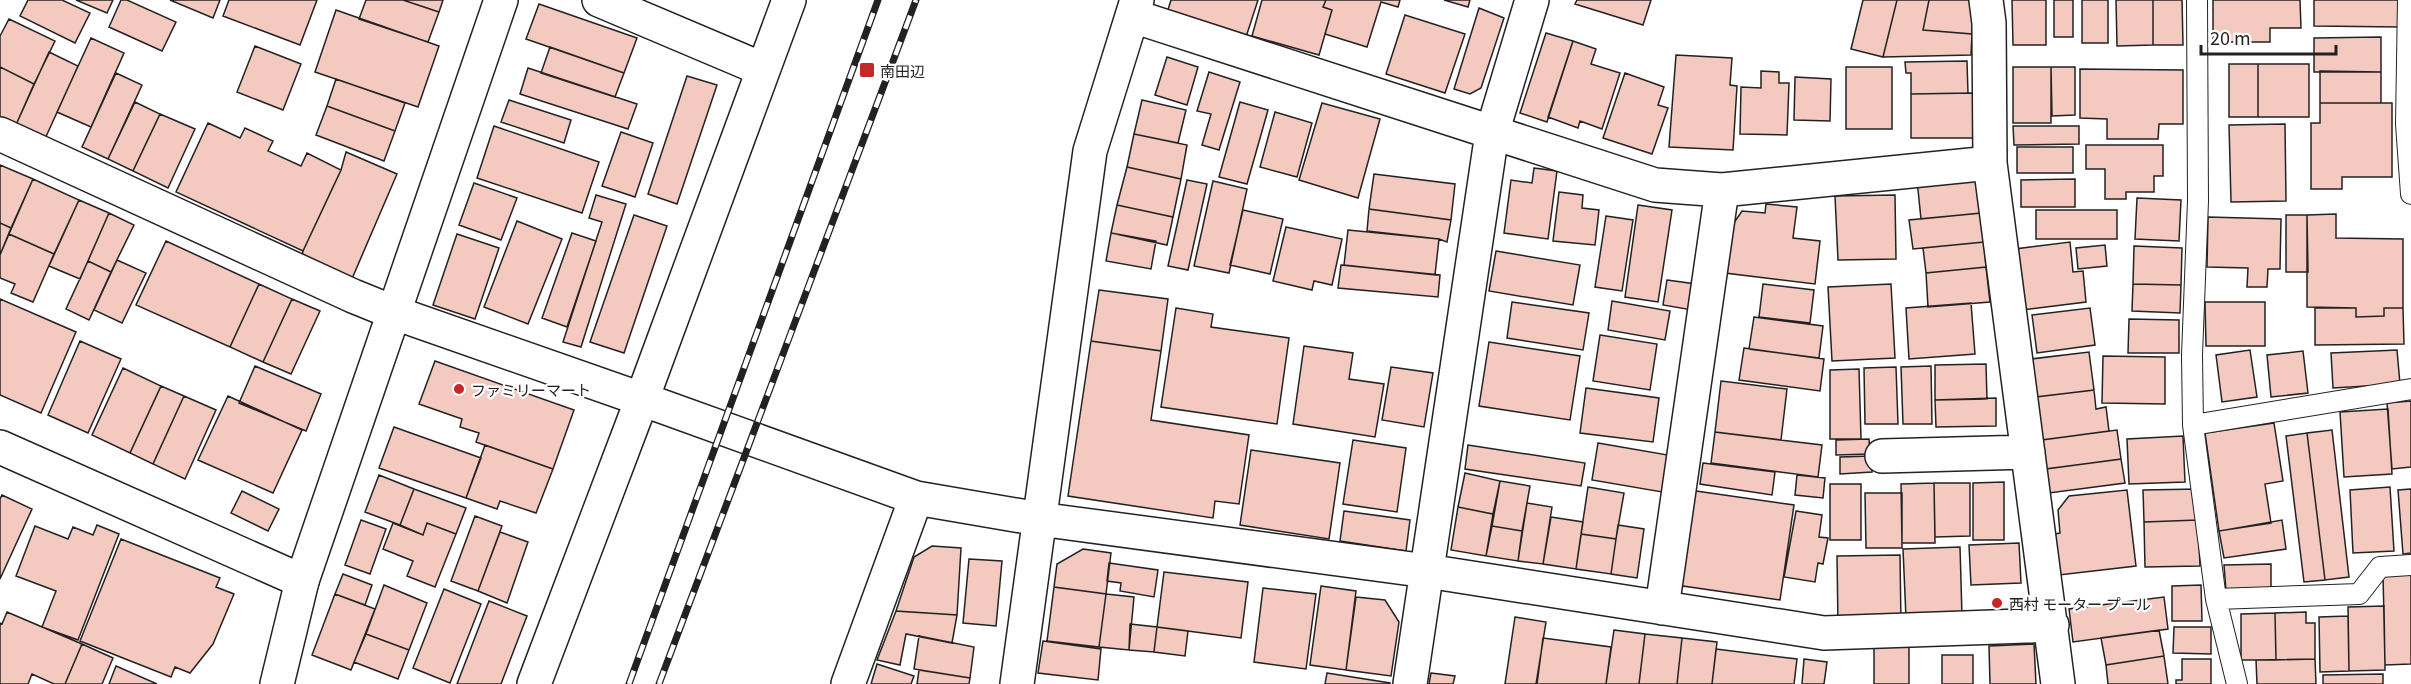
<svg xmlns="http://www.w3.org/2000/svg" width="2411" height="684" font-family="Georgia,'Noto Sans JP',serif">
<style>
.building{fill:#f3c9c0;stroke:#222;stroke-width:1.5}
.lines{fill:none;stroke-linecap:round;stroke-linejoin:round}
.lane-casing{stroke:#222;stroke-width:22}
.street-casing{stroke:#222;stroke-width:36}
.secondary-casing{stroke:#222;stroke-width:36}
.lane{stroke:#fff;stroke-width:20}
.street{stroke:#fff;stroke-width:33}
.secondary{stroke:#fff;stroke-width:33}
.rail-casing{stroke:#222;stroke-width:7}
.rail{stroke:#fff;stroke-width:4.5;stroke-dasharray:14;stroke-linecap:butt}
.poi-dot{fill:#c62828;stroke:#fff;stroke-width:2}
.labels{text-anchor:middle;dominant-baseline:central;stroke-width:4.5;stroke-linejoin:round;paint-order:stroke}
.poi-label{font-size:15px;fill:#222;stroke:#fff;text-anchor:start}
</style>
<rect width="100%" height="100%" fill="#fff"/>
<!-- building -->
<path class="building" d="M28,0H62L90,13L75,43L20,16Z
M76,0H113L107,13Z
M121,0H127L176,22L162,51L109,27Z
M170,0H220L213,18Z
M229,0H317L300,45L223,16Z
M366,0H403L439,12L428,42L359,19Z
M403,0H443L439,12Z
M1171,0H1258L1246,37L1167,13Z
M1262,0H1326L1323,7L1332,10L1319,55L1252,36Z
M1326,0H1400L1398,7L1381,2L1367,47L1325,34L1332,10L1323,7Z
M1444,0H1470L1468,7Z
M1577,0H1651L1643,25L1575,4Z
M1863,0H1897L1883,57L1851,49Z
M1897,0H1929L1923,30L1972,34L1971,55L1883,57Z
M1929,0H1972V34L1923,30Z
M2012,0H2046V45H2013Z
M2054,0H2073V37H2054Z
M2082,0H2108V43H2082Z
M2116,0H2153V45L2117,46Z
M2153,0H2182L2183,45H2153Z
M2213,0H2300L2301,28H2270V42H2213Z
M2314,0H2400V27L2314,26Z
M539,4L637,38L624,73L526,39Z
M1479,8L1504,18L1481,88L1470,94L1454,89Z
M336,10L439,46L418,107L315,72Z
M1405,15L1465,34L1445,93L1386,74Z
M9,19L55,41L34,84L0,67V36Z
M1546,33L1573,41L1547,122L1520,113Z
M2381,37V72H2314V38Z
M91,38L124,53L91,127L57,112Z
M1573,41L1596,49L1591,64L1620,73L1602,129L1580,121L1578,128L1548,117Z
M255,46L301,64L283,110L237,92Z
M550,47L624,73L615,97L541,73Z
M49,52L78,66L44,141L15,127Z
M1676,55L1732,58L1730,85L1737,86L1733,150L1669,147Z
M1167,57L1198,67L1187,105L1155,95Z
M1967,61L1968,93L1911,94V73H1906L1905,62Z
M2229,64H2258V117H2229Z
M2258,64H2309V117H2258Z
M0,67L34,84L15,127L0,121Z
M1846,67H1892V129H1846Z
M2013,67H2051V123H2013Z
M2051,67H2075V115L2052,116Z
M528,68L637,104L628,129L520,94Z
M2080,69L2183,70V124H2159L2158,139H2107V119L2080,118Z
M1761,71L1779,72V83H1789L1787,135L1740,134L1741,87L1761,88Z
M2320,71L2381,72V103H2320Z
M1209,72L1240,82L1219,150L1202,145L1211,114L1197,111Z
M116,73L142,85L108,159L82,147Z
M1625,73L1664,87L1658,105L1668,108L1652,154L1603,138Z
M687,76L717,85L677,204L648,194Z
M1795,77L1831,79L1830,121L1794,120Z
M336,79L405,103L395,131L327,106Z
M1974,93L1975,138H1911V94Z
M509,100L571,120L564,143L501,122Z
M1142,100L1186,110L1178,143L1134,134Z
M135,102L160,114L133,171L108,159Z
M1240,102L1268,110L1247,184L1219,177Z
M1322,103L1380,119L1358,198L1299,180Z
M2320,103H2392V177H2342V189H2311V123H2320Z
M327,106L395,131L384,161L316,135Z
M1275,112L1312,123L1297,177L1260,167Z
M160,114L195,129L168,188L133,171Z
M208,123L240,138L245,128L273,141L268,151L301,166L307,153L341,170L303,251L176,192Z
M2285,124L2286,201L2231,202L2229,125Z
M494,126L599,162L582,213L477,178Z
M2013,126H2079V144L2014,145Z
M621,132L653,143L635,197L602,186Z
M1134,134L1187,145L1181,179L1127,167Z
M2086,145H2163V176H2154V192H2126V199H2105V169H2086Z
M2017,147H2073V173H2017Z
M346,152L397,174L351,281L301,260L303,251L341,170Z
M0,165L33,179L11,228L0,223Z
M1127,167L1181,179L1173,217L1117,205Z
M1534,168L1557,171L1548,239L1504,233L1511,180L1532,183Z
M1374,174L1455,184L1451,220L1369,209Z
M1977,174L1981,213L1921,219L1917,180Z
M33,179L79,200L54,254L9,234Z
M2075,179V207H2021V180Z
M1187,180L1207,184L1188,270L1168,266Z
M1213,181L1247,189L1229,273L1194,266Z
M474,183L517,198L501,240L459,225Z
M1559,192L1583,195L1582,208L1599,210L1595,245L1553,241Z
M596,195L626,204L581,347L563,342L602,222L589,218Z
M1895,195L1896,259L1838,260L1835,196Z
M2137,198L2181,200L2179,241L2135,239Z
M79,200L109,213L80,279L49,266Z
M1766,204L1797,207L1793,238L1820,241L1815,284L1725,273L1731,227L1742,211L1765,213Z
M1117,205L1173,217L1167,245L1111,233Z
M1638,205L1672,210L1658,302L1625,297Z
M1369,209L1451,220L1447,242L1439,239L1367,231Z
M1243,210L1283,219L1270,274L1230,265Z
M2036,210H2117V239H2036Z
M109,213L134,225L111,272L88,261Z
M1981,213L1984,242L1913,249L1909,220Z
M2336,214V238L2403,239V308H2384V316L2356,317V308L2307,307V215Z
M634,215L667,226L624,353L590,342Z
M2286,215H2307L2308,272H2286Z
M1606,216L1633,220L1622,291L1595,287Z
M2208,217L2281,219L2280,269H2268L2267,287H2247L2248,268L2207,267Z
M517,221L562,239L528,324L484,307Z
M0,223L11,228L0,255Z
M1286,227L1342,239L1332,285L1314,281L1312,290L1273,281Z
M1348,230L1439,239L1435,275L1344,265Z
M572,233L596,241L567,327L542,318Z
M1111,233L1156,241L1151,269L1106,261Z
M9,234L54,254L33,302L11,293L15,284L0,278V255Z
M457,234L499,248L475,319L433,305Z
M166,241L259,284L230,347L136,305Z
M1984,242L1986,267L1926,273L1923,248Z
M2070,242L2073,272L2083,271L2086,302L2022,310L2015,249Z
M2105,245L2107,266L2078,269L2076,248Z
M2134,246L2182,248L2181,285L2133,284Z
M1496,251L1580,265L1573,305L1489,291Z
M117,260L146,273L122,323L94,310Z
M88,261L111,272L89,320L66,309Z
M1341,265L1440,275L1438,297L1338,288Z
M1986,267L1990,302L1928,307L1926,273Z
M1667,280L1696,284L1692,310L1663,305Z
M259,284L292,299L263,362L230,347Z
M1763,284L1814,290L1810,323L1759,317Z
M1891,284L1895,358L1832,361L1828,287Z
M2133,284L2181,285L2180,313L2132,311Z
M1099,290L1168,299L1161,351L1091,341Z
M0,299L76,332L41,413L0,395Z
M292,299L320,311L291,374L263,362Z
M1612,301L1670,311L1665,340L1608,330Z
M1512,302L1589,313L1583,350L1507,338Z
M2205,302H2265V346H2206Z
M1971,303L1975,354L1909,359L1906,308Z
M1176,308L1213,314L1211,327L1289,338L1277,424L1161,407Z
M2090,308L2095,345L2037,353L2032,315Z
M2315,308H2356V317L2384,316V308H2403L2404,344L2315,345Z
M1754,317L1823,326L1819,358L1749,349Z
M2129,319L2179,320V353H2128Z
M1600,335L1657,344L1650,390L1593,381Z
M80,341L121,359L88,433L48,415Z
M1091,341L1161,351L1151,420L1249,435L1239,504L1215,501L1213,518L1068,496Z
M1489,342L1580,356L1570,420L1479,406Z
M1304,346L1353,353L1349,379L1384,384L1375,437L1293,424Z
M1744,348L1824,359L1820,391L1739,380Z
M2250,350L2257,397L2222,402L2216,355Z
M2397,350L2400,384L2333,388L2331,353Z
M2303,351L2308,393L2271,397L2267,355Z
M2089,352L2094,390L2036,397L2031,359Z
M2103,356L2165,357V404L2102,403Z
M435,361L574,410L553,469L476,442L479,433L460,427L462,419L419,404Z
M1986,364L1987,399L1935,400V365Z
M255,366L321,394L306,431L239,403Z
M1931,366L1932,424H1903L1901,367Z
M1391,367L1433,373L1424,427L1382,420Z
M1896,367L1898,424H1865L1864,368Z
M123,368L161,386L130,453L92,435Z
M1859,369L1861,439H1830V370Z
M1721,381L1787,389L1781,440L1715,432Z
M161,386L184,396L153,464L130,453Z
M1586,388L1659,398L1653,442L1580,433Z
M2094,390L2096,409L2106,407L2109,431L2042,440L2036,397Z
M184,396L216,410L185,479L153,464Z
M228,396L302,430L273,493L198,460Z
M1996,398V426L1936,427L1935,400Z
M2411,401V467L2392,469L2387,403Z
M2388,409L2392,474L2344,477L2340,412Z
M2274,423L2283,481L2265,484L2271,523L2219,531L2205,433Z
M394,427L481,458L466,498L379,468Z
M2117,430L2121,459L2046,469L2042,440Z
M2332,430L2349,577L2325,580L2307,433Z
M1715,432L1822,445L1818,477L1711,463Z
M2307,433L2325,580L2304,582L2286,436Z
M2183,436L2185,482L2129,484L2127,439Z
M1869,439L1870,454L1836,455V440Z
M1353,440L1406,448L1397,512L1343,504Z
M1598,443L1668,455L1662,492L1592,480Z
M485,445L553,469L536,513L500,501L497,509L466,498Z
M1468,445L1585,463L1581,486L1465,469Z
M1251,450L1340,463L1329,539L1240,525Z
M1871,456L1872,472L1840,474V457Z
M2121,459L2125,483L2049,493L2046,469Z
M1703,463L1775,472L1772,495L1700,484Z
M1465,473L1500,481L1493,514L1458,507Z
M379,475L414,489L400,525L365,512Z
M1797,475L1825,478L1823,498L1795,495Z
M1500,481L1530,486L1522,531L1492,526Z
M2004,482V540H1973V483Z
M1934,483L1935,543H1902L1901,484Z
M1934,483H1970V536L1935,537Z
M1830,484H1861V540H1830Z
M1588,487L1624,493L1616,539L1581,534Z
M2390,487L2394,551L2353,553L2350,490Z
M414,489L466,508L456,534L427,523L423,535L400,525Z
M2198,489V520L2144,522L2143,490Z
M2411,489V553L2403,554L2398,490Z
M1689,490L1794,505L1780,600L1676,585Z
M2127,490L2136,566L2059,575L2054,534L2060,533L2058,510L2069,496Z
M242,491L279,509L268,531L231,513Z
M1865,493H1902V548H1866Z
M2,495L32,509L0,579V499Z
M1527,503L1552,507L1543,564L1518,561Z
M1458,507L1493,514L1486,556L1451,550Z
M1344,511L1410,520L1406,551L1340,541Z
M1796,511L1822,515L1819,537L1828,538L1823,564L1818,563L1815,582L1784,577Z
M475,516L502,526L478,591L451,581Z
M1551,517L1583,522L1576,569L1543,564Z
M361,520L386,529L370,574L345,565Z
M2198,520L2200,566L2145,567L2144,522Z
M2282,520L2286,549L2224,558L2219,531Z
M393,523L423,535L427,523L456,534L435,587L407,576L413,561L383,549Z
M97,525L119,534L78,640L42,627L56,591L16,576L35,526L68,539L73,527L93,535Z
M1618,525L1644,529L1637,578L1611,574Z
M1492,526L1522,531L1518,561L1486,556Z
M500,532L528,542L507,603L478,591Z
M1581,534L1616,539L1611,574L1576,569Z
M121,539L220,578L216,587L234,594L213,644L190,673L175,667L171,677L80,641Z
M2019,543L2021,583L1971,585L1969,545Z
M932,546L961,548L957,615L896,611L914,557Z
M1960,547L1962,616L1906,618L1903,549Z
M1083,549L1111,553L1106,594L1054,587L1057,564Z
M1900,555L1901,624L1838,626L1837,556Z
M969,559L1002,561L996,626L963,623Z
M1109,563L1158,570L1154,597L1120,591L1121,583L1107,581Z
M2271,564V589L2226,591L2224,565Z
M1164,572L1248,582L1241,638L1157,627Z
M343,574L372,585L365,605L335,594Z
M2383,574H2411V664L2385,665Z
M384,585L427,603L409,650L366,634Z
M2201,585L2202,621H2172V586Z
M1321,586L1356,591L1346,670L1310,665Z
M1054,587L1106,594L1099,647L1047,641Z
M1263,588L1316,594L1306,669L1254,662Z
M444,589L481,604L450,683L413,668Z
M335,594L375,609L351,670L312,655Z
M1106,594L1134,597L1129,650L1099,647Z
M1356,597L1385,600L1399,622L1391,676L1346,670Z
M2164,597L2168,629L2073,642L2069,609Z
M489,601L527,616L501,684H457Z
M2384,606L2385,670L2349,671L2348,607Z
M896,611L957,615L952,643L906,634L900,665L877,660Z
M7,612L82,644L65,684H54L32,674L28,684H0V623L2,624Z
M2306,612V623H2315V659L2276,660L2275,613Z
M2275,613L2276,660H2241V614Z
M2348,616L2349,671L2320,672L2319,617Z
M1515,617L1546,622L1536,684H1505Z
M1130,624L1157,627L1154,652L1129,650Z
M1157,627L1188,631L1185,656L1154,652Z
M2174,627H2211V654L2173,653Z
M1614,630L1645,634L1639,684H1606Z
M2159,630L2164,656L2106,665L2101,638Z
M366,634L409,650L398,679L354,662Z
M1645,634L1682,638L1677,684H1639Z
M919,636L974,647L970,678L914,669Z
M1543,638L1611,647L1606,684H1537Z
M1682,638L1717,642L1712,684H1677Z
M1043,641L1101,649L1098,680L1038,673Z
M82,644L113,658L102,684H65Z
M2034,644L2036,684H1990L1989,646Z
M1909,646V684H1874V647Z
M1716,649L1797,659L1794,684H1712Z
M1942,655H1973V684H1942Z
M2164,656L2168,684H2108L2106,665Z
M1804,659L1827,662L1824,684H1802Z
M2182,659H2211V684H2176V680H2182Z
M2315,659L2316,684H2257L2256,660Z
M877,664L914,676L911,684H871Z
M116,666L157,684H109Z
M919,670L970,678L969,684H917Z
M1327,673L1390,683V684H1325Z
M1431,673L1455,676L1453,684H1429Z
M2383,674V684H2323V675Z"/>
<g class="lines">
<defs>
<path id="lane" d="M2197,0L2198,201L2192,355L2193,425L2216,599L2237,684
M2408,0L2406,124L2411,194
M2193,425L2411,389
M2216,599L2359,594L2380,567L2411,565"/>
<path id="street" d="M599,0L762,69
M1986,0L1989,23L1990,163L2058,684
M1133,16L1655,185L1722,190L1990,163
M0,134L353,296L395,313L661,406L916,498
M0,447L302,581
M1882,456L2028,452
M1662,608L1722,190
M534,684L642,399L789,0
M848,684L916,498L1039,519L1427,571L1824,633L2052,625
M1017,684L1090,151L1137,0
M1410,684L1492,133L1532,0"/>
<path id="secondary" d="M277,684L302,581L501,0"/>
</defs>
<!-- lane casing -->
<use href="#lane" class="lane-casing"/>
<!-- street casing -->
<use href="#street" class="street-casing"/>
<!-- secondary casing -->
<use href="#secondary" class="secondary-casing"/>
<!-- lane -->
<use href="#lane" class="lane"/>
<!-- street -->
<use href="#street" class="street"/>
<!-- secondary -->
<use href="#secondary" class="secondary"/>
<defs>
<path id="rail" d="M629,684L878,0
M659,684L916,0"/>
</defs>
<!-- rail casing -->
<use href="#rail" class="rail-casing"/>
<!-- rail -->
<use href="#rail" class="rail"/>
</g>
<!-- markers -->
<g class="poi-dot">
<rect x="859" y="62" width="16" height="16" rx="3"/>
<circle cx="459" cy="389" r="6"/>
<circle cx="1997" cy="603" r="6"/>
</g>
<g class="labels">
<!-- poi labels -->
<g class="poi-label">
<text x="880" y="70">南田辺</text>
<text x="471" y="389">ファミリーマート</text>
<text x="2009" y="603">西村 モーター プール</text>
</g>
</g>
<!-- scale -->
<path d="M2201 45v9h135v-9" fill="none" stroke="#222222" stroke-width="3"/>
<text x="2210" y="45" font-size="18" fill="#222222" stroke="#ffffff" stroke-width="4.5" paint-order="stroke">20 m</text>
</svg>
